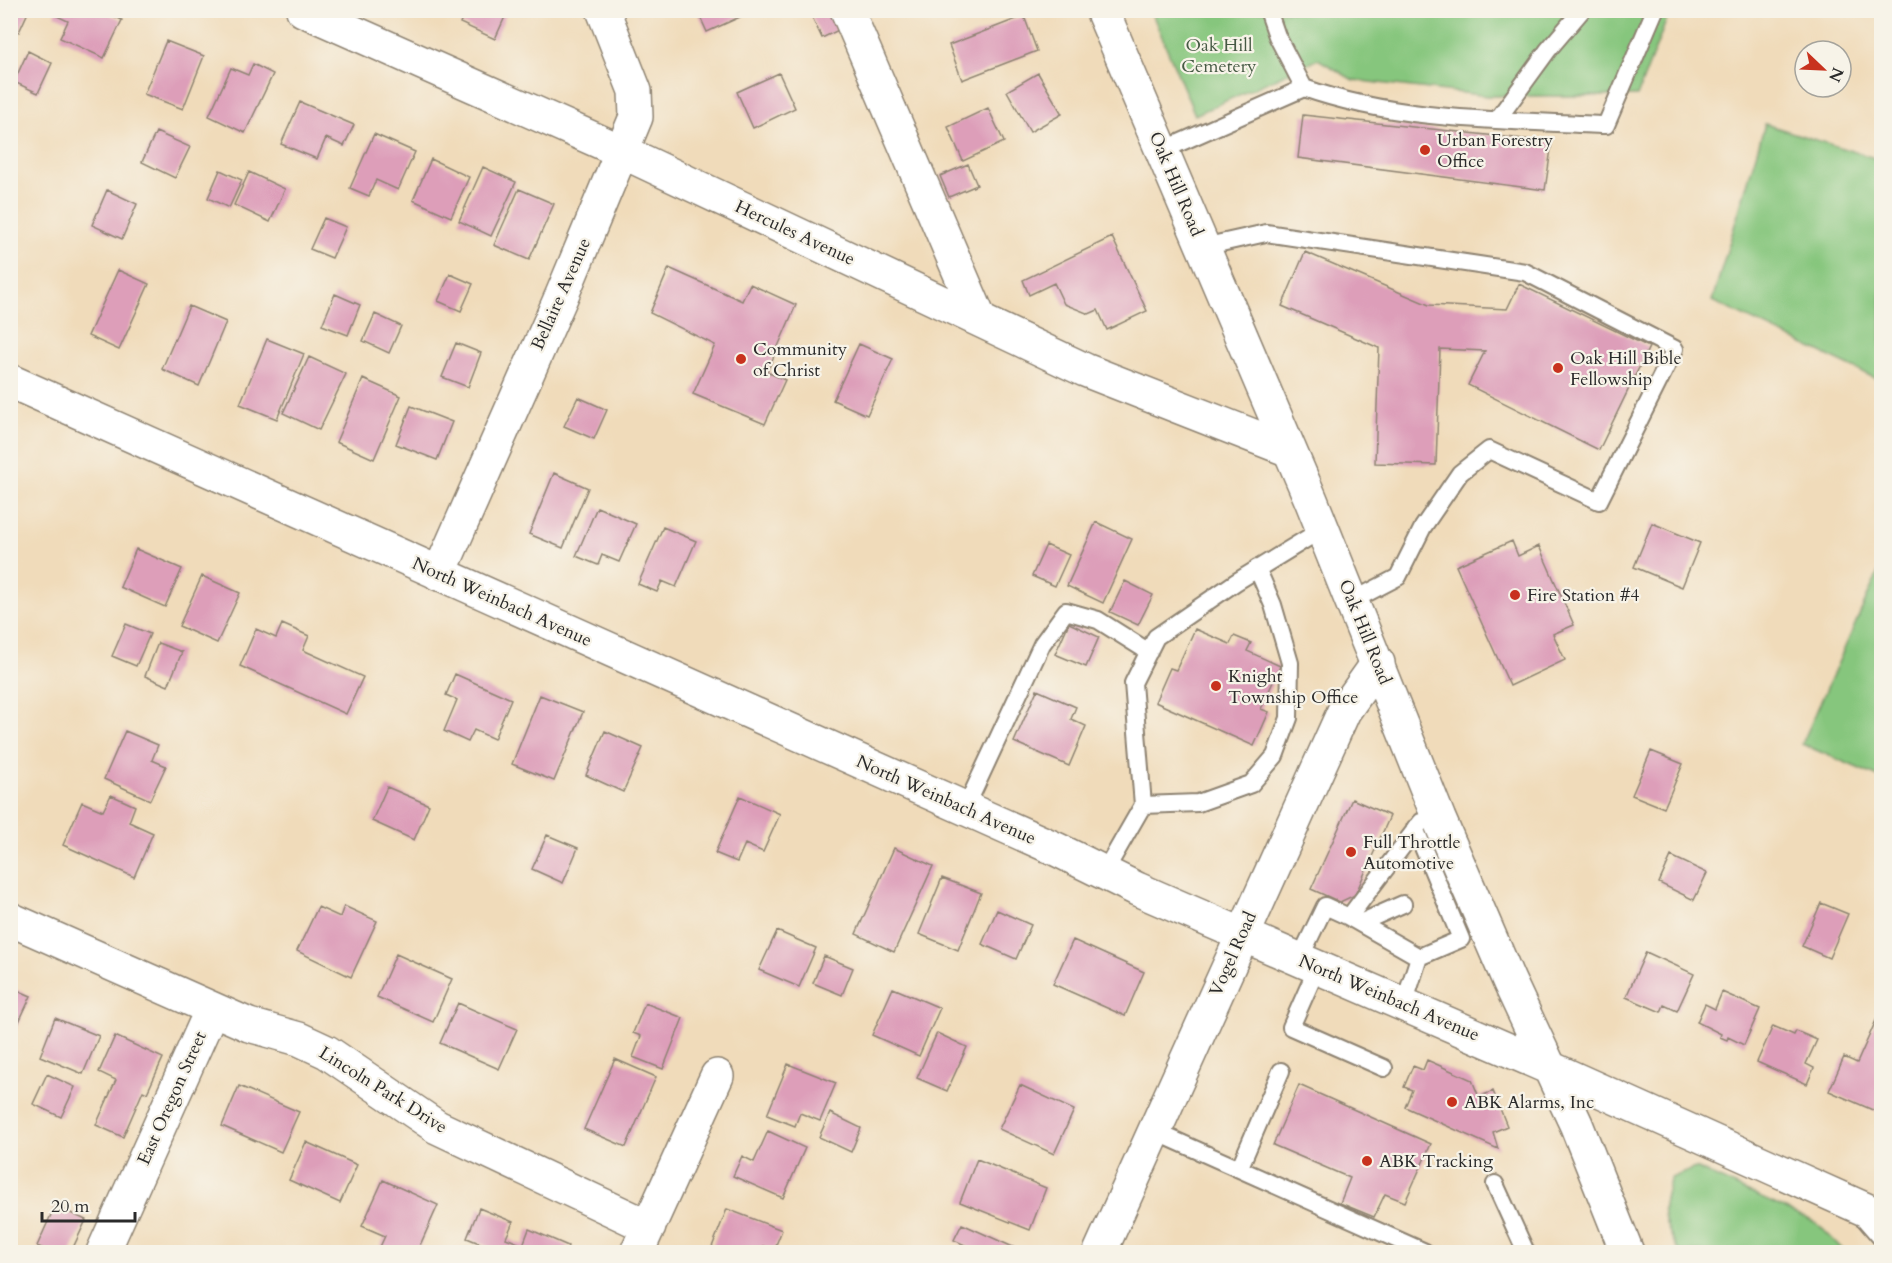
<svg xmlns="http://www.w3.org/2000/svg" width="1892" height="1263" font-family="Cardo,serif">
<style>
.green{fill:#86c67d;stroke:#587854;stroke-width:1.5}
.building{fill:#dd9eb9}
.lines{fill:none;stroke-linecap:round;stroke-linejoin:round}
.service-casing{stroke:#8e8372;stroke-width:20}
.minor-casing{stroke:#8e8372;stroke-width:36}
.secondary-casing{stroke:#8e8372;stroke-width:36}
.service{stroke:#fff;stroke-width:16}
.minor{stroke:#fff;stroke-width:33}
.secondary{stroke:#fff;stroke-width:33}
.poi-dot{fill:#c8321e;stroke:#f7f3e8;stroke-width:2}
.labels{text-anchor:middle;dominant-baseline:central;stroke-width:4.5;stroke-linejoin:round;paint-order:stroke}
.park-label{font-size:18px;fill:#465a44;stroke:#f7f3e8}
.poi-label{font-size:18px;fill:#2b2b2b;stroke:#f7f3e8;text-anchor:start}
.street-label{font-size:18px;fill:#2b2b2b;stroke:#f7f3e8}
</style>
<rect width="100%" height="100%" fill="#f7f3e8"/>
<filter id="ink" filterUnits="userSpaceOnUse"><feTurbulence type="fractalNoise" baseFrequency=".0167" numOctaves="2"/><feDisplacementMap in="SourceGraphic" scale="12" xChannelSelector="R" yChannelSelector="G"/><feConvolveMatrix kernelMatrix="1 2 1 2 8 2 1 2 1" color-interpolation-filters="sRGB"/></filter>
<filter id="wash" filterUnits="userSpaceOnUse"><feTurbulence type="fractalNoise" baseFrequency=".008" numOctaves="4" result="noise"/><feDisplacementMap in="SourceGraphic" scale="24" xChannelSelector="R" yChannelSelector="G"/><feGaussianBlur stdDeviation="1.35" result="paint"/><feColorMatrix in="noise" values="0 0 0 0 0 0 0 0 0 0 0 0 0 0 0 0 0 1.4 0 .05"/><feComposite in="paint" operator="in"/></filter>
<g filter="url(#wash)">
<rect width="100%" height="100%" fill="#f0dbba"/>
<!-- green -->
<path class="green" d="M1151,11H1670L1637,96H1488L1353,80L1318,59L1195,115Z
M1765,124L1881,160V381L1712,301Z
M1881,566V778L1802,744Z
M1695,1168L1817,1223L1845,1252H1679C1663,1219 1658,1214 1671,1178Z"/>
<g id="blocks">
<!-- building -->
<path class="building" d="M10,10H29L19,32L10,28Z
M57,10H101L122,20L104,58L60,38L68,21L55,15Z
M434,10H456L452,19Z
M466,10H508L495,39L460,23Z
M697,10H740L742,16L707,32Z
M825,10H840L847,26L822,38L812,17Z
M1024,16L1037,51L962,80L949,45Z
M166,41L204,56L183,109L144,94Z
M28,51L52,63L38,93L14,82Z
M253,64L273,74L245,133L209,116L231,68L248,75Z
M779,73L795,108L753,128L737,92Z
M1038,73L1062,114L1030,132L1007,91Z
M300,102L354,125L344,146L326,138L317,159L281,144Z
M988,108L1004,142L963,161L948,127Z
M1303,115L1552,142L1545,190L1298,158Z
M156,132L190,147L175,178L142,162Z
M374,134L415,152L398,190L376,180L369,196L350,188Z
M431,159L469,177L451,217L413,200Z
M968,164L977,185L949,197L940,176Z
M483,167L516,182L491,236L459,221Z
M220,170L242,180L229,208L208,198Z
M249,172L285,189L270,222L234,205Z
M519,189L554,204L529,260L494,245Z
M107,190L137,204L122,239L92,225Z
M324,218L346,227L332,258L310,249Z
M1112,237L1147,311L1107,330L1098,310L1089,314L1064,304L1054,283L1029,295L1023,280Z
M1305,252L1429,305L1507,309L1519,284L1649,347L1599,450L1468,385L1485,351L1440,349L1436,465L1375,463L1379,348L1282,306Z
M669,268L742,301L750,284L796,305L767,372L785,380L765,424L693,394L715,345L650,313Z
M118,270L149,284L119,350L88,336Z
M450,274L473,284L461,311L438,301Z
M335,294L360,305L348,335L322,325Z
M189,306L226,322L199,386L162,369Z
M375,314L401,326L389,353L363,341Z
M267,339L304,354L277,419L240,404Z
M456,343L481,353L468,387L442,377Z
M859,344L893,359L867,415L833,400Z
M309,357L346,374L319,430L283,413Z
M363,379L401,396L374,459L336,442Z
M578,397L607,410L594,439L564,426Z
M411,406L452,422L437,460L396,444Z
M554,473L588,488L563,548L529,534Z
M597,507L636,524L619,562L602,555L598,565L576,556Z
M1096,522L1132,539L1103,603L1067,586Z
M1652,523L1700,543L1682,587L1634,567Z
M663,527L696,541L676,587L662,581L657,592L638,584Z
M1512,541L1518,556L1539,546L1574,625L1553,634L1565,660L1510,686L1456,566Z
M1046,545L1069,555L1055,586L1032,576Z
M136,549L182,569L165,607L120,587Z
M202,576L240,593L217,643L179,626Z
M1125,581L1153,595L1138,625L1110,612Z
M1069,623L1099,637L1086,667L1055,654Z
M126,624L150,634L136,666L112,656Z
M282,624L309,636L303,650L363,677L346,714L240,666L256,629L276,638Z
M1195,629L1230,644L1234,636L1251,643L1247,651L1280,666L1261,709L1269,712L1254,746L1155,702L1170,668L1176,670Z
M158,643L182,652L168,686L145,676Z
M455,674L511,699L494,739L474,730L468,742L444,731L457,700L446,695Z
M1037,690L1076,707L1071,719L1086,726L1069,766L1014,742Z
M540,695L583,712L554,781L512,764Z
M125,731L158,745L152,760L166,766L150,800L104,779Z
M605,731L643,748L623,792L586,775Z
M1651,751L1683,764L1664,808L1632,795Z
M387,787L429,805L414,840L372,821Z
M111,795L135,806L129,822L153,833L134,877L63,845L82,802L103,811Z
M740,796L780,814L763,852L745,844L737,862L715,853Z
M1352,799L1390,816L1355,895L1340,902L1311,889Z
M547,835L578,848L563,883L532,869Z
M894,848L933,866L894,952L856,934Z
M1671,856L1707,873L1694,900L1659,883Z
M942,878L981,893L958,950L919,934Z
M1821,903L1848,914L1829,958L1802,946Z
M344,906L377,921L351,977L297,951L318,907L340,917Z
M997,910L1031,925L1016,959L982,944Z
M777,931L816,948L799,987L759,970Z
M1073,940L1144,972L1125,1016L1053,984Z
M1646,952L1694,974L1677,1011L1664,1005L1661,1012L1626,997Z
M396,954L452,979L433,1022L377,997Z
M824,956L853,968L842,995L813,983Z
M10,987L31,996L10,1041Z
M893,988L940,1008L919,1056L872,1035Z
M1722,992L1760,1009L1744,1045L1728,1037L1727,1040L1720,1037L1721,1034L1697,1022L1705,1004L1715,1009Z
M458,1003L517,1029L499,1069L440,1043Z
M645,1003L683,1018L663,1069L633,1057L641,1036L633,1033Z
M1882,1007V1096L1875,1111L1829,1091L1844,1057L1857,1063Z
M55,1018L99,1036L83,1074L40,1056Z
M1773,1026L1794,1035L1796,1031L1817,1040L1806,1064L1814,1068L1807,1084L1757,1062Z
M937,1033L967,1047L947,1091L917,1078Z
M115,1036L163,1058L147,1093L143,1091L123,1137L96,1125L116,1080L99,1072Z
M615,1059L656,1077L626,1147L584,1129Z
M1427,1060L1472,1080L1479,1097L1493,1091L1507,1126L1493,1132L1498,1149L1405,1107L1412,1090L1404,1087L1413,1066L1423,1070Z
M788,1064L836,1083L820,1121L800,1113L795,1126L767,1115Z
M47,1074L75,1087L61,1117L33,1104Z
M1020,1085L1074,1110L1054,1154L999,1129Z
M1299,1085L1431,1144L1405,1202L1385,1194L1374,1217L1340,1203L1350,1178L1273,1145Z
M239,1086L299,1112L281,1152L222,1126Z
M830,1113L861,1128L851,1152L819,1137Z
M768,1131L805,1148L783,1198L733,1176L742,1156L754,1162Z
M306,1142L357,1165L340,1203L289,1180Z
M977,1159L1046,1188L1030,1230L960,1202Z
M383,1180L438,1205L417,1252H387L379,1249L385,1236L362,1226Z
M55,1206L86,1220L71,1252H51L37,1246Z
M479,1208L513,1222L506,1238L523,1245L529,1229L568,1246L566,1252H501L467,1238Z
M727,1209L782,1230L774,1250L763,1246L761,1252H710Z
M962,1224L1024,1252H967L969,1247L954,1240Z"/>
</g>
</g>
<g filter="url(#ink)">
<use href="#blocks" fill-opacity="0" stroke="#8e8372" stroke-width="1.5"/>
<g class="lines">
<defs>
<path id="service" d="M1304,88C1400,122 1506,120 1606,125L1655,10
M1497,120L1548,50L1582,10
M1161,151L1304,88L1277,36L1268,10
M1203,247L1266,233L1525,272L1675,349L1599,501L1489,450L1460,473L1423,527L1398,577L1352,601
M1143,805L1198,803L1251,784L1275,756L1289,718L1290,663L1273,605L1257,568
M965,809L1042,644L1066,611L1098,620L1149,652
M1104,873L1143,805L1133,683L1156,637L1236,582L1311,536L1320,525
M1349,917L1421,822
M1360,923L1403,904
M1299,960L1325,906L1349,917L1419,957
M1317,968L1291,1027L1384,1068
M1404,1004L1419,957L1461,939L1415,828
M1154,1131L1425,1252
M1239,1169L1281,1071
M1495,1184L1526,1252
M1862,1216L1882,1239"/>
<path id="minor" d="M303,10L623,152L1085,370L1289,450
M847,10L980,320
M439,574L562,295L636,117L635,91L603,10
M10,919L249,1025L299,1039L327,1052L437,1127L649,1227
M103,1252L212,1009
M637,1252L717,1076
M1100,1252L1344,711L1378,663"/>
<path id="secondary" d="M1102,10L1311,500L1439,819L1509,981L1576,1124L1627,1252
M10,381L1056,849L1137,889L1550,1068L1882,1217"/>
</defs>
<!-- service casing -->
<use href="#service" class="service-casing"/>
<!-- minor casing -->
<use href="#minor" class="minor-casing"/>
<!-- secondary casing -->
<use href="#secondary" class="secondary-casing"/>
<!-- service -->
<use href="#service" class="service"/>
<!-- minor -->
<use href="#minor" class="minor"/>
<!-- secondary -->
<use href="#secondary" class="secondary"/>
</g>
</g>
<!-- markers -->
<g class="poi-dot">
<circle cx="1425" cy="150" r="6"/>
<circle cx="741" cy="359" r="6"/>
<circle cx="1558" cy="368" r="6"/>
<circle cx="1515" cy="595" r="6"/>
<circle cx="1216" cy="686" r="6"/>
<circle cx="1351" cy="852" r="6"/>
<circle cx="1452" cy="1102" r="6"/>
<circle cx="1367" cy="1161" r="6"/>
</g>
<g class="labels">
<!-- park labels -->
<g class="park-label">
<text x="1219" y="45">Oak Hill<tspan x="1219" dy="21">Cemetery</tspan></text>
</g>
<!-- poi labels -->
<g class="poi-label">
<text x="1437" y="140">Urban Forestry<tspan x="1437" dy="21">Office</tspan></text>
<text x="753" y="349">Community<tspan x="753" dy="21">of Christ</tspan></text>
<text x="1570" y="358">Oak Hill Bible<tspan x="1570" dy="21">Fellowship</tspan></text>
<text x="1527" y="595">Fire Station #4</text>
<text x="1228" y="676">Knight<tspan x="1228" dy="21">Township Office</tspan></text>
<text x="1363" y="842">Full Throttle<tspan x="1363" dy="21">Automotive</tspan></text>
<text x="1464" y="1102">ABK Alarms, Inc</text>
<text x="1379" y="1161">ABK Tracking</text>
</g>
<!-- street labels -->
<g class="street-label">
<text transform="translate(1176 184) rotate(67)">Oak Hill Road</text>
<text transform="translate(795 233) rotate(25)">Hercules Avenue</text>
<text transform="translate(561 294) rotate(-66)">Bellaire Avenue</text>
<text transform="translate(502 602) rotate(24)">North Weinbach Avenue</text>
<text transform="translate(1365 632) rotate(68)">Oak Hill Road</text>
<text transform="translate(946 800) rotate(24)">North Weinbach Avenue</text>
<text transform="translate(1233 954) rotate(-66)">Vogel Road</text>
<text transform="translate(1389 998) rotate(23)">North Weinbach Avenue</text>
<text transform="translate(383 1090) rotate(32)">Lincoln Park Drive</text>
<text transform="translate(172 1098) rotate(-66)">East Oregon Street</text>
</g>
</g>
<!-- margin -->
<rect width="1892" height="1263" fill="none" stroke="#f7f3e8" stroke-width="36"/>
<!-- north arrow -->
<g transform="translate(1823 69) rotate(113)"><circle r="28" fill="#f7f3e8" stroke="#a5a39c" stroke-width="1.5"/>
<path d="M0-4.5L10 22L0 15L-10 22Z" fill="#c8321e"/>
<text y="-9" font-size="16" font-weight="bold" text-anchor="middle" fill="#2b2b2b">N</text>
</g>
<!-- scale -->
<path d="M42 1212v9h93v-9" fill="none" stroke="#2b2b2b" stroke-width="3"/>
<text x="51" y="1212" font-size="18" fill="#2b2b2b" stroke="#f7f3e8" stroke-width="4.5" paint-order="stroke">20 m</text>
</svg>
